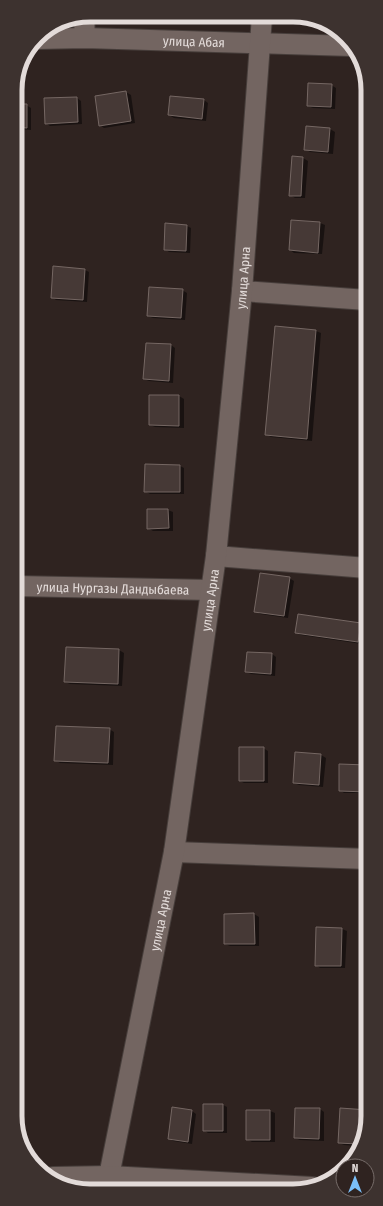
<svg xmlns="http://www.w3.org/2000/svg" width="383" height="1206" font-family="'Fira Sans Condensed',sans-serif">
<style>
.shadow{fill:#0007}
.building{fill:#463936;stroke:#756763}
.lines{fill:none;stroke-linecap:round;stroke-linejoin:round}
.minor-casing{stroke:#473e3b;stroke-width:22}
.minor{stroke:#736561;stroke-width:20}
.labels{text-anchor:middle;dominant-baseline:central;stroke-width:4;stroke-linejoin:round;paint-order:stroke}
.street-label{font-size:13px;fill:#e3dbd9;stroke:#2f2320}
.rim{fill:none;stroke:#e3dbd9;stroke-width:5}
</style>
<rect width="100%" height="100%" fill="#2f2320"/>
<!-- shadow -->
<path class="shadow" d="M331,85L336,88L335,109L313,108L308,106Z
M126,92L131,95L135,123L104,128L100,125L96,97Z
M171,97L204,100L208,103L206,121L174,118L169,115Z
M77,98L81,101L82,124L50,126L46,123Z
M15,105H26L31,108V130L15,129Z
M307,127L330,129L335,132L333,154L310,152L305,149Z
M293,157L303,158L308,161L305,198H295L290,195Z
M292,221L320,223L325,225L322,254L294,253L290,250Z
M187,226L191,228L190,253L169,252L165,249Z
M85,270L89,272L87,302L56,300L52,297Z
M182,290L187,293L185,320L153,318L148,316Z
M275,327L316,331L321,333L312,441L271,437L267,435Z
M147,344L171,345L175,348L173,383L149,381L144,379Z
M150,396H179L184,399V428L155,427L150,425Z
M180,466L184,468V494H150L145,491Z
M148,510H168L173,512V531H153L148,528Z
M289,578L294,581L288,618L260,614L256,611Z
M360,624L365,626L362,644L301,635L296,633Z
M67,648L119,650L124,653L122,686L70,684L65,682Z
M272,654L276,657L275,676L251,674L246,672Z
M109,729L114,732L113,765L60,763L55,760Z
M263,748L268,751V783H244L240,781Z
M296,753L321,755L326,758L323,787L299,785L294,783Z
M340,765L367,766V793H344L340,790Z
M254,914L259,917V946H230L225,944V915Z
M317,928L342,929L347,931L345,968H320L316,965Z
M223,1105L227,1107V1133H208L204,1130Z
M320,1109L324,1112V1141L300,1140L295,1138Z
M192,1111L196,1114L192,1144L173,1141L169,1138Z
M247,1111H270L275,1113V1142H252L247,1139Z
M368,1111V1121L357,1146L344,1145L339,1143Z"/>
<!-- building -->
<path class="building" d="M308,83L332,84L331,107L307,106Z
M126,91L131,121L99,126L95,96Z
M170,96L204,99L202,119L168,115Z
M77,97L78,122L45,124L44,98Z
M15,104H27V128L15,127Z
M306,126L330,128L328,152L304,150Z
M292,156L303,157L301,196H289Z
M291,220L320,222L318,253L289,250Z
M165,223L187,225L186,251L164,250Z
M53,266L85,269L83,300L51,298Z
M149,287L183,289L181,318L147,316Z
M275,326L316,330L307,439L265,435Z
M146,343L171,344L169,381L143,379Z
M149,395H179V426L149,425Z
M145,464L180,465V492H144Z
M147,509H168L169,528L147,529Z
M260,573L290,577L284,616L254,612Z
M298,614L361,623L358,642L295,633Z
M66,647L119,649L118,684L64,682Z
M247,652L272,653L271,674L245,672Z
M56,726L110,728L108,763L54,761Z
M239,747H264V781H239Z
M295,752L321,754L319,785L293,783Z
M339,764L367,765V792L339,791Z
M254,913L255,944H224V914Z
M316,927L342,928L341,966H315Z
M203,1104H223V1131H203Z
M172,1107L192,1110L188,1142L168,1139Z
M295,1108H320L319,1139L294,1138Z
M340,1108L368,1110L367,1122L358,1144L338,1143Z
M246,1110H270V1140H246Z"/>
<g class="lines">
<defs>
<g id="minor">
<path d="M84,17L85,38"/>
<path id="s1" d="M36,39L85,38L351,46"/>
<path d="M242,291L367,300"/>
<path d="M216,556L367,568"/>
<path id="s2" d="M16,586L211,590"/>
<path d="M174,852L368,859"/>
<path id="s3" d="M109,1176L174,852L216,556L242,291L262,16"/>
<path d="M53,1177L109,1176L312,1187"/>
</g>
</defs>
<!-- minor casing -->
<use href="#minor" class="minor-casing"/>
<!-- minor -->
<use href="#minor" class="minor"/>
</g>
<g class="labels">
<!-- street labels -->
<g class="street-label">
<text stroke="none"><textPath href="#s1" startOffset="158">улица Абая</textPath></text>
<text stroke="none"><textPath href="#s3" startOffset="909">улица Арна</textPath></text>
<text stroke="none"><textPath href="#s2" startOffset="97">улица Нургазы Дандыбаева</textPath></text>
<text stroke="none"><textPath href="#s3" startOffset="585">улица Арна</textPath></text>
<text stroke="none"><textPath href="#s3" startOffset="261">улица Арна</textPath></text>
</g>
</g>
<!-- crop -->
<path d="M0 0H383V1206H0ZM90 22H293A68 68 0 0 1 361 90V1116A68 68 0 0 1 293 1184H90A68 68 0 0 1 22 1116V90A68 68 0 0 1 90 22Z" fill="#3d322f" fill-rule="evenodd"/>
<path class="rim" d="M90 22H293A68 68 0 0 1 361 90V1116A68 68 0 0 1 293 1184H90A68 68 0 0 1 22 1116V90A68 68 0 0 1 90 22Z"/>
<!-- north arrow -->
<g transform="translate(355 1178)"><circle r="19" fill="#2f2320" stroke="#776d6a"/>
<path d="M0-3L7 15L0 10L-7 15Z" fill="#7abff8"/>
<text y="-6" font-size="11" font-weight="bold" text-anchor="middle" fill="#e3dbd9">N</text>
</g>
</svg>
